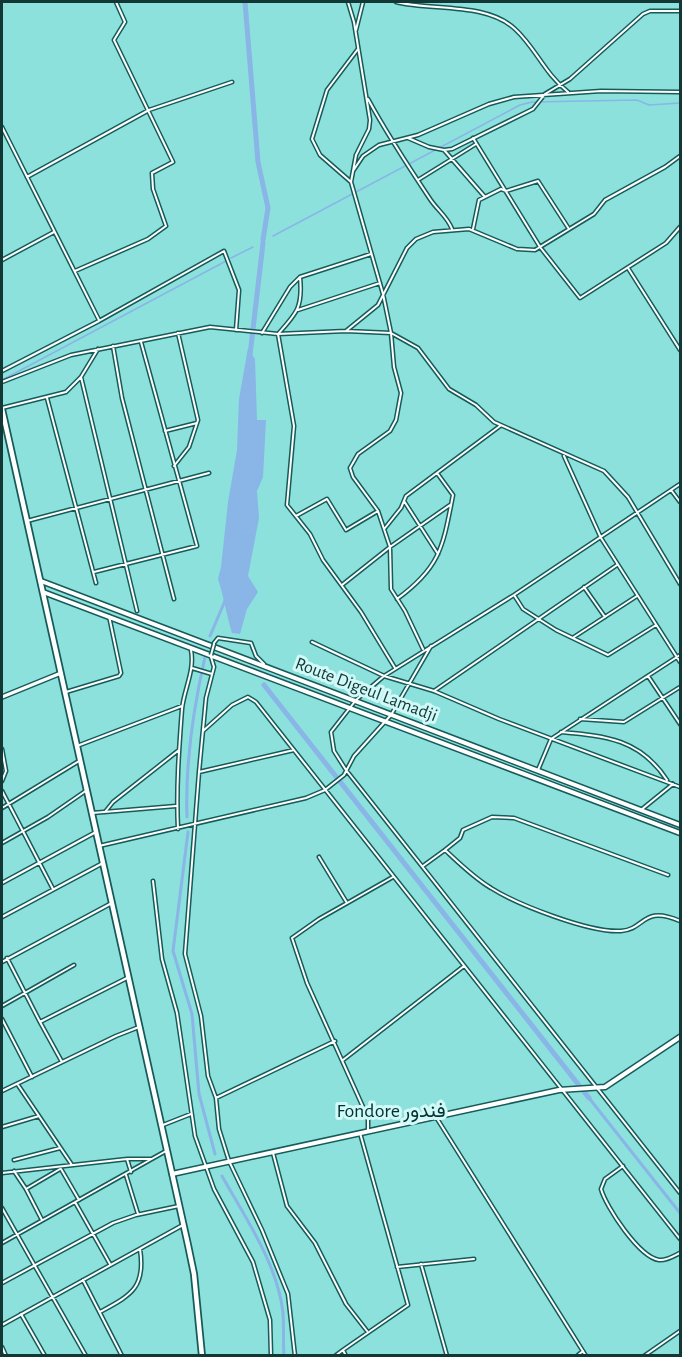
<svg xmlns="http://www.w3.org/2000/svg" width="682" height="1357" font-family="'Alegreya Sans',Vazirmatn,sans-serif">
<style>
.water{fill:#89b5e7}
.lines{fill:none;stroke-linecap:round;stroke-linejoin:round}
.stream{stroke:#89b5e7;stroke-width:1.5}
.canal{stroke:#89b5e7;stroke-width:3}
.river{stroke:#89b5e7;stroke-width:5}
.minor-casing{stroke:#165b59;stroke-width:5}
.tertiary-casing{stroke:#165b59;stroke-width:6}
.secondary-casing{stroke:#165b59;stroke-width:7}
.trunk-casing{stroke:#165b59;stroke-width:8}
.minor{stroke:#fff;stroke-width:2}
.tertiary{stroke:#fff;stroke-width:3}
.secondary{stroke:#fff;stroke-width:4}
.trunk{stroke:#fff;stroke-width:4.5}
.minor-bridge-casing{stroke:#165b59;stroke-width:5;stroke-linecap:butt}
.minor-bridge{stroke:#fff;stroke-width:2}
.labels{text-anchor:middle;dominant-baseline:central;stroke-width:6;stroke-linejoin:round;paint-order:stroke}
.street-label{font-size:18px;fill:#123735;stroke:#d1f9f7}
.neighbourhood-label{font-size:20px;fill:#003231;stroke:#d1f9f7}
</style>
<rect width="100%" height="100%" fill="#8ce1dd"/>
<!-- water -->
<path class="water" d="M248,348L255,359L257,420H266L263,477L257,491L259,518L248,576L258,592L247,609L240,634L232,633C226,614 224,597 218,579L221,567L228,502L237,450L239,399Z"/>
<g class="lines">
<!-- stream -->
<path class="stream" d="M273,236L520,105L532,102L637,100L649,105L680,103
M231,258L253,247
M2,380L226,261"/>
<!-- canal -->
<path class="canal" d="M210,636L227,596
M187,817C185,762 193,710 205,657
M188,832L173,951L192,1014L199,1094L215,1154
M589,1098L680,1213
M222,1176C245,1217 278,1265 283,1313C284,1327 283,1342 284,1356"/>
<!-- river -->
<path class="river" d="M245,2L258,162L268,208L263,240
M250,355L263,243
M264,685L589,1098"/>
<defs>
<path id="minor" d="M348,2L354,22L370,120L369,129L356,155L351,182L383,294L391,333L394,367L401,393L396,420L390,431L358,454L350,468L353,477L378,511L390,547L391,589L405,611L423,649
M396,2C432,11 486,2 515,29C535,47 545,74 568,92
M356,30L363,2
M368,99C387,134 408,166 430,199C438,211 447,216 452,229
M2,127L99,320
M408,138L429,147L444,150L485,197
M473,138L540,247L580,298L666,243L680,227
M444,150L452,149L533,109L545,94L570,79L643,14L650,11H680
M353,171L363,156L379,145L418,135L489,104L514,97L601,91L680,92
M27,177L149,110L232,82
M418,180L476,144
M351,182L320,155L312,139L327,90L358,49
M473,229L479,200L501,189L506,191L538,181L569,229
M2,260L54,232
M628,268L680,350
M75,271L148,239L166,226L153,189L152,173L173,162L114,40L125,22L116,2
M300,277C303,307 297,313 278,334L294,426L287,505L310,534L323,560L361,612L395,668
M298,310L380,283
M346,331L378,305L407,248L416,239L433,232L469,229L517,249L535,250L594,214L605,200L665,167L680,156
M262,333L290,287L300,277L371,254
M113,346L122,398L174,599
M2,371L99,321L224,251L239,290L236,330
M81,377L137,611
M2,382L71,355L210,327L278,334L346,331L391,333L418,348L449,389L476,405L494,422L604,471L628,497L680,584
M47,398L96,583
M2,408L66,392L81,377L98,349
M165,431L197,423
M564,456L601,538L680,662
M174,466L189,447L198,420L178,333
M680,484L514,595L384,676L356,700L331,732L334,751L346,770L680,1193
M671,490L680,502
M404,501L438,554
M296,516L327,499L346,530L378,511
M27,521L209,473
M385,528L401,508L406,496L500,426
M94,572L197,546L141,342
M342,585L390,547L450,505
M584,587L605,617
M514,595L523,609L556,630L608,655L656,625
M397,599C441,567 443,546 453,495L437,473
M574,637L637,596
M312,642L384,676L434,691L499,719L680,787
M214,643L218,638L251,643L256,656L264,664
M211,657L214,667L206,698L199,772L185,954L201,1016L208,1076L216,1098L219,1129L229,1161L262,1230L288,1294L295,1356
M192,668L212,674
M648,676L680,724
M434,691L617,565
M66,692L119,676L121,673L109,616
M580,719L624,722L680,687
M203,731L232,705L248,697L256,702L680,1239
M561,732C606,736 640,739 667,780
M77,746L182,706
M2,749L6,771L2,781
M538,770L551,739L680,655
M199,772L294,750
M2,791L53,889
M2,808L79,761
M641,810L673,784
M105,812L113,802L179,750
M92,813L176,806
M178,829C176,789 179,749 182,709C184,689 195,671 191,650
M2,843L48,817L87,790
M99,846L306,798L325,790L344,775L354,756L391,715L431,646
M445,850L460,838L463,830L492,817L514,818L668,875
M319,857L347,903
M423,866L445,850C460,864 474,878 491,888C518,905 590,933 621,931C646,929 642,905 680,921
M153,881L162,959L177,1013L195,1136L214,1189L253,1262L270,1320L271,1356
M2,883L96,832
M2,917L103,863
M7,958L40,1022L129,977
M2,962L110,904
M2,1006L74,965
M2,1019L32,1077
M40,1022L62,1062
M343,1060L464,966
M18,1085L72,1165
M2,1091L116,1036L139,1027
M216,1098L335,1041
M436,1117L586,1356
M163,1125L191,1114
M2,1127L39,1116
M368,1131V1118L307,983L292,938L319,919L393,877
M273,1153L287,1206L315,1243L346,1304L367,1331
M127,1159L131,1172
M14,1160L60,1148
M623,1166L605,1179L601,1189C606,1207 639,1257 659,1260C666,1261 674,1256 680,1253
M61,1169L79,1200
M14,1171L26,1189L60,1169
M2,1173L127,1159H151
M126,1175L138,1214
M26,1189L42,1220
M75,1202L110,1264
M2,1208L86,1356
M2,1243L166,1151
M421,1264L447,1356
M397,1267L474,1259
M83,1280L122,1356
M2,1283L113,1223L136,1215L179,1206
M100,1312C131,1295 146,1288 140,1249
M21,1314L45,1356
M2,1325L183,1225
M2,1347L6,1356
M335,1356L343,1350
M346,1356L343,1350L408,1305L360,1133
M577,1356L583,1351
M644,1356L680,1331"/>
<path id="tertiary" d="M2,697L61,673"/>
<path id="secondary" d="M41,581L680,825
M43,592L680,833
M172,1174L559,1090L605,1087L680,1037"/>
<path id="trunk" d="M2,409L188,1245L194,1274L202,1356"/>
</defs>
<!-- minor casing -->
<use href="#minor" class="minor-casing"/>
<!-- tertiary casing -->
<use href="#tertiary" class="tertiary-casing"/>
<!-- secondary casing -->
<use href="#secondary" class="secondary-casing"/>
<!-- trunk casing -->
<use href="#trunk" class="trunk-casing"/>
<!-- minor -->
<use href="#minor" class="minor"/>
<!-- tertiary -->
<use href="#tertiary" class="tertiary"/>
<!-- secondary -->
<use href="#secondary" class="secondary"/>
<!-- trunk -->
<use href="#trunk" class="trunk"/>
<defs>
<path id="minor-bridge" d="M211,655L214,644"/>
</defs>
<!-- minor-bridge casing -->
<use href="#minor-bridge" class="minor-bridge-casing"/>
<!-- minor-bridge -->
<use href="#minor-bridge" class="minor-bridge"/>
</g>
<g class="labels">
<!-- street labels -->
<g class="street-label">
<text transform="translate(366 690) rotate(21)">Route Digeul Lamadji</text>
</g>
<!-- neighbourhood labels -->
<g class="neighbourhood-label">
<text x="391" y="1111">Fondore فندور</text>
</g>
</g>
<!-- border -->
<rect width="682" height="1357" fill="none" stroke="#123735" stroke-width="6"/>
</svg>
